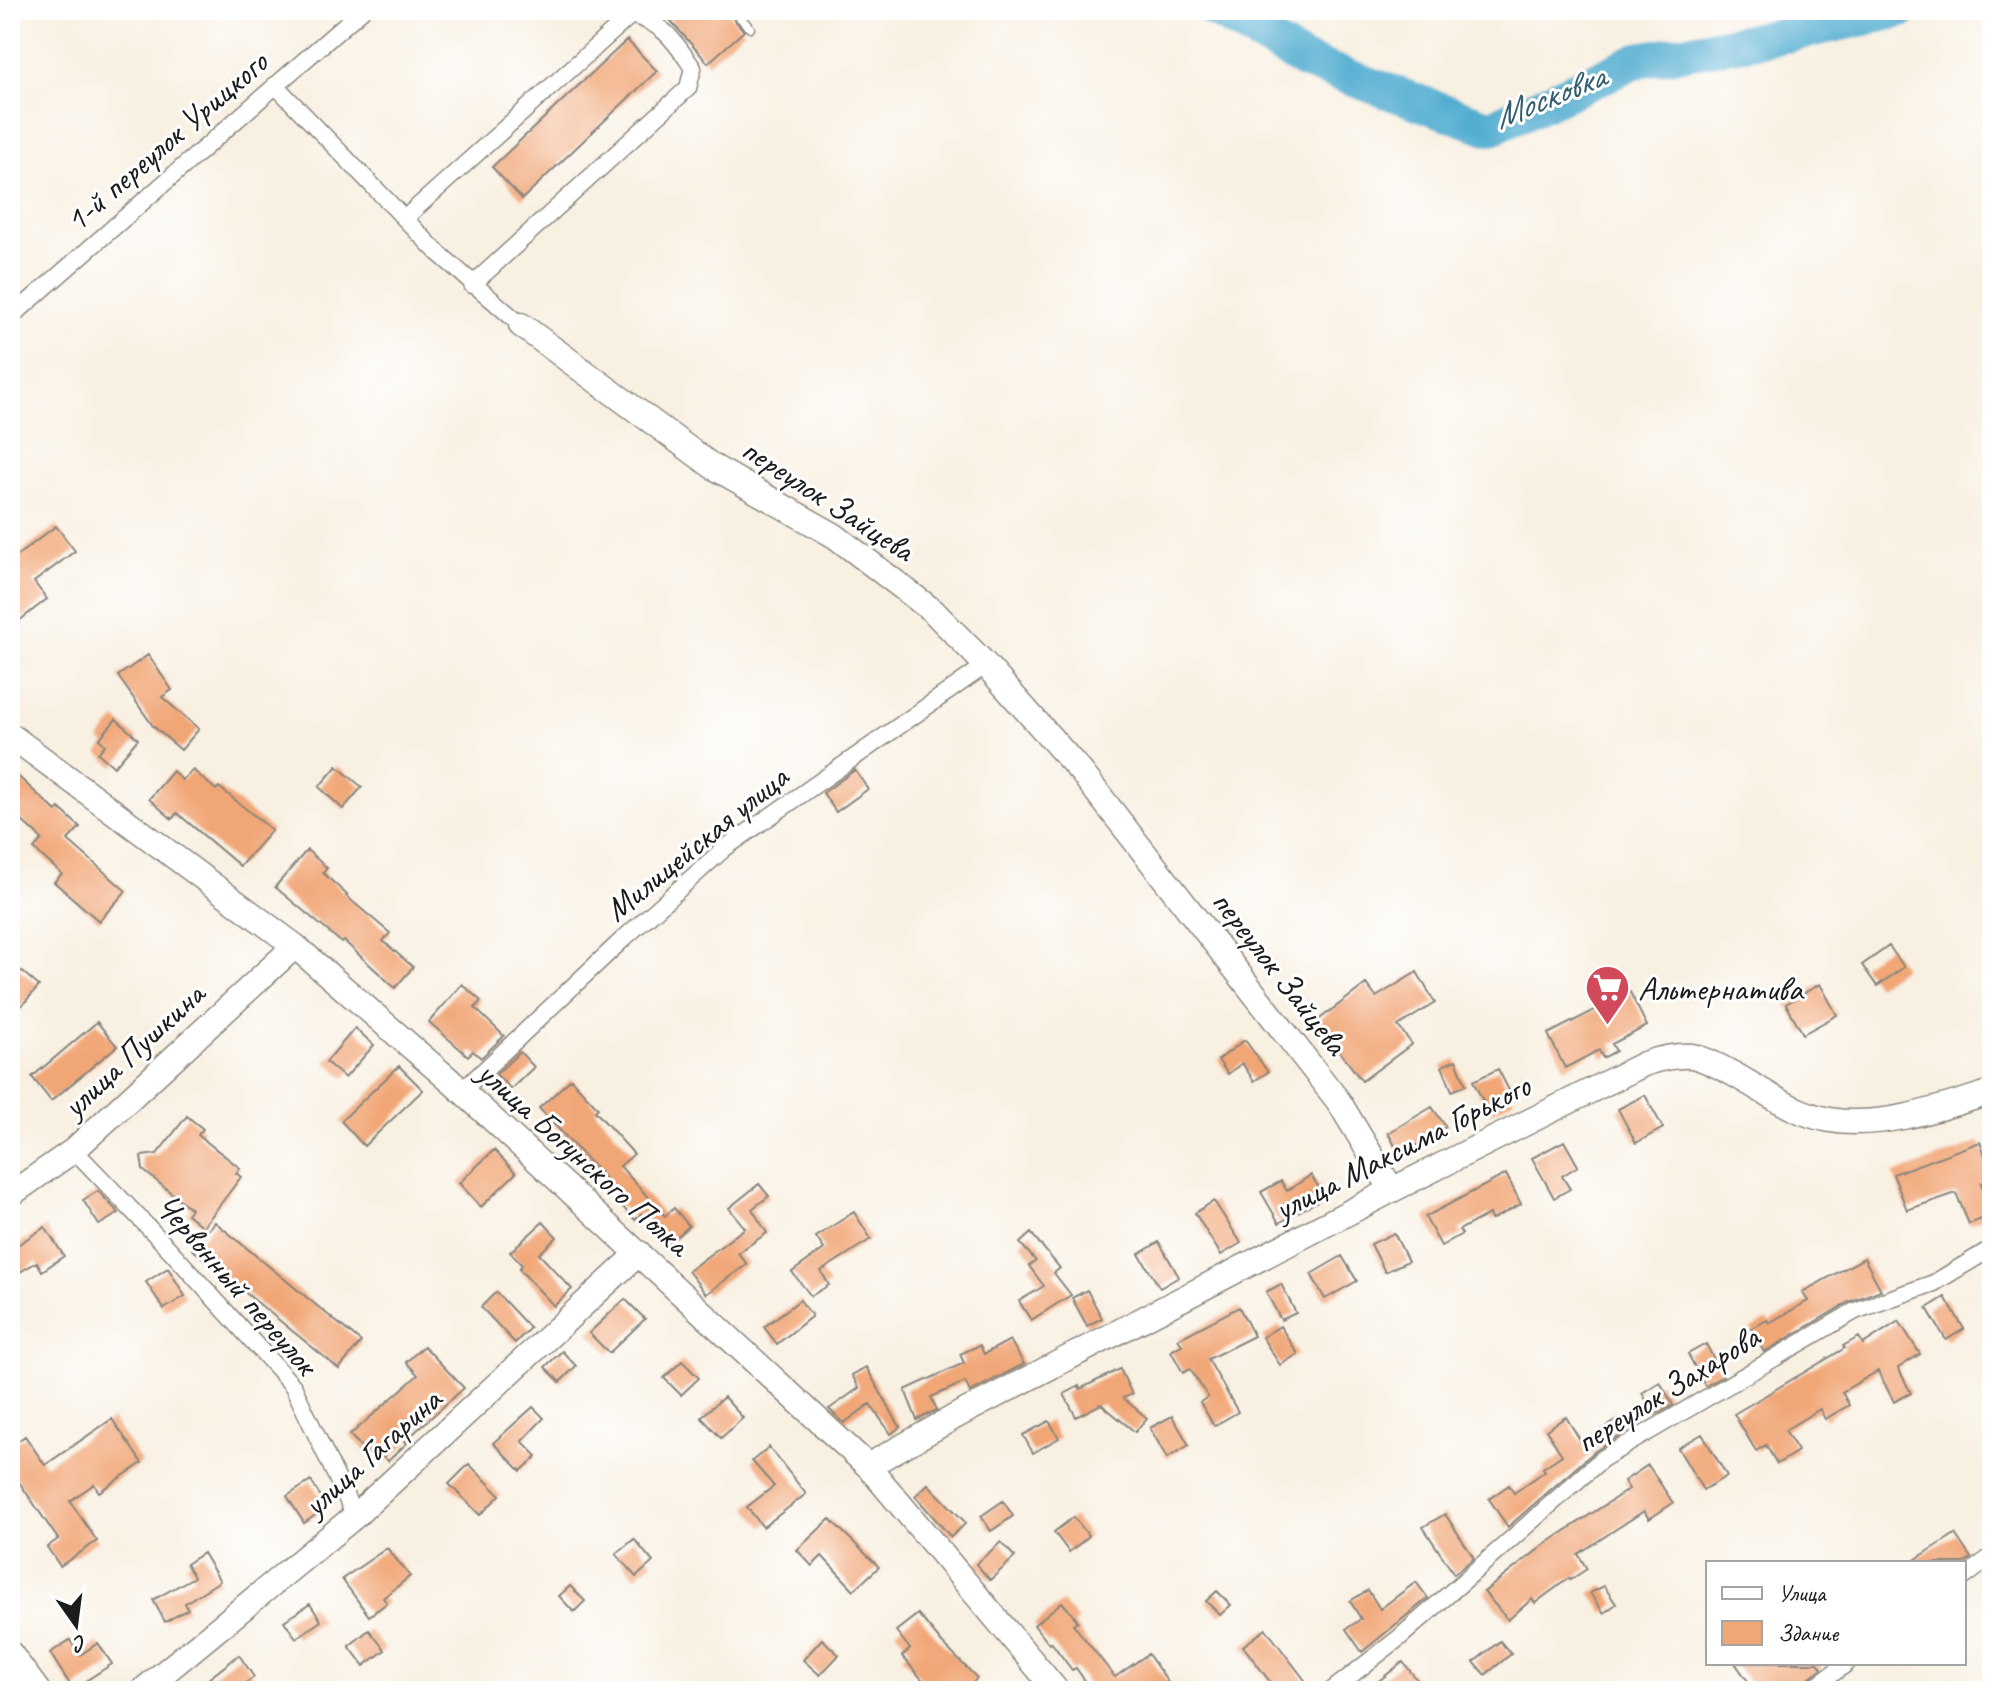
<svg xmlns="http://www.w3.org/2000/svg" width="2002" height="1701" font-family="Caveat,sans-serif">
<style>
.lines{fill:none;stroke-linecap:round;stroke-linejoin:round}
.river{stroke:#52add0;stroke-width:36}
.building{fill:#f1a676}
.lane-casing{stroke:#8a867e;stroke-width:11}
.street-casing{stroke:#8a867e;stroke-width:19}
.secondary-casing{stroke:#8a867e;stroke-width:27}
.lane{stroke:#fff;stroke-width:8}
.street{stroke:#fff;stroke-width:16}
.secondary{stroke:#fff;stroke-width:24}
.labels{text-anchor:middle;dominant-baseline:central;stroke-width:6;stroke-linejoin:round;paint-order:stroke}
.street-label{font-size:34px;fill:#1c1c1c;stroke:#fff}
.poi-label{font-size:34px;fill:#1c1c1c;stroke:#fff;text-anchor:start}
.water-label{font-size:36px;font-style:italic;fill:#345d6d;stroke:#fff}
</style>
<rect width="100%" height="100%" fill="#fff"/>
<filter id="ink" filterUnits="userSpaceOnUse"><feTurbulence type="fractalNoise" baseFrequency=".0125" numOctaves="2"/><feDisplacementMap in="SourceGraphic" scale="16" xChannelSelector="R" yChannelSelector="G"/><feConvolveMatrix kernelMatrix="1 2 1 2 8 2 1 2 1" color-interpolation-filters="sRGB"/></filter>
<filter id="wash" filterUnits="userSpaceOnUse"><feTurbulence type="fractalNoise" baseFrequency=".006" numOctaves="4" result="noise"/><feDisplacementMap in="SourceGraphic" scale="32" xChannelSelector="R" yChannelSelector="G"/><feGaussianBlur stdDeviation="1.8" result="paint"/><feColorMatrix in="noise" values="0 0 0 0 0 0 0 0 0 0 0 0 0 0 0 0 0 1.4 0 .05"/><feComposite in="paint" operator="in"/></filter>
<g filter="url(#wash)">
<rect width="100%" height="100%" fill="#f8f0e1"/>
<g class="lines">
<!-- river -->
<path class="river" d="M1215,10L1304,61L1490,128L1638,60L1791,34L1902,10"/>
</g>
<g id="blocks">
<!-- building -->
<path class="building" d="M661,10H726L744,31L708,63Z
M627,40L657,71L522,199L492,167Z
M56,526L75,551L34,582L47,599L10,628V561Z
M148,655L172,690L162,697L199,729L181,750L153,726L118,676Z
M116,719L138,739L114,767L98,753L105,745L99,739Z
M337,766L362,787L343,809L319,787Z
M10,769L56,811L59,808L80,827L68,840L126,891L99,921L54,882L62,874L34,849L42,839L10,810Z
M193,770L216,790L219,787L272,830L240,866L177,813L172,819L149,799L173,771L182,780Z
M855,770L868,789L836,812L823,793Z
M307,850L327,868L323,873L347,895L346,896L390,933L383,941L413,967L395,988L344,941L342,943L275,887Z
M1889,946L1904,967L1877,986L1862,965Z
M10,961L39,986L10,1019Z
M1417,972L1435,1003L1398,1026L1412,1044L1362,1081L1317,1021L1366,984L1376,997Z
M462,984L481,1001L475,1008L504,1036L481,1058L473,1051L468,1056L429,1022Z
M1820,984L1837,1015L1803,1034L1786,1004Z
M1630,992L1647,1026L1612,1044L1616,1051L1603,1058L1599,1050L1565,1068L1548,1034Z
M97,1022L117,1046L51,1101L32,1077Z
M355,1028L374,1045L345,1078L326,1062Z
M1245,1040L1268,1072L1254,1081L1242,1063L1228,1074L1218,1060Z
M520,1052L534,1067L511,1089L496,1074Z
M1456,1060L1466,1085L1452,1091L1442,1066Z
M399,1066L423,1090L364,1146L341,1121Z
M1498,1069L1514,1100L1489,1113L1473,1081Z
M571,1079L598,1108L595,1111L634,1154L620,1166L665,1216L674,1208L689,1226L667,1245L641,1214L635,1220L619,1203L624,1199L539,1108Z
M1645,1095L1663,1128L1636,1143L1618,1109Z
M1432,1107L1446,1127L1423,1139L1424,1141L1400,1155L1388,1133Z
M187,1116L203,1129L198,1135L240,1168L236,1173L241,1177L203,1227L187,1214L191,1209L143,1170L141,1156L157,1154Z
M1564,1141L1578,1166L1562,1176L1570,1189L1554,1198L1532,1158Z
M1980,1142L1992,1174V1179L1981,1183L1992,1215L1969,1224L1956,1193L1907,1210L1893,1174Z
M494,1150L516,1173L481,1207L459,1183Z
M1506,1174L1521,1204L1491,1220L1489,1214L1459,1230L1462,1234L1441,1246L1425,1217Z
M1311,1175L1325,1197L1279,1223L1261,1192L1281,1181L1287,1191Z
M759,1184L769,1196L752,1209L767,1233L738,1253L747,1264L706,1294L688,1271L745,1228L729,1208Z
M98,1191L119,1213L99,1225L83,1200Z
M1214,1201L1241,1243L1221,1255L1195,1213Z
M854,1212L871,1239L821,1271L829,1285L811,1296L792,1272L824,1249L816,1237Z
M215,1222L361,1342L339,1369L192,1249Z
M543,1222L557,1237L539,1254L572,1289L554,1306L519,1269L522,1265L510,1252Z
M45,1227L64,1256L42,1271L37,1262L10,1278V1250Z
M1031,1233L1060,1268L1054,1273L1071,1295L1031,1320L1019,1301L1044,1286L1029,1266L1036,1261L1020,1243Z
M1394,1233L1408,1261L1385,1272L1371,1244Z
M1159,1242L1179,1277L1160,1288L1139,1254Z
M1342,1256L1357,1281L1325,1299L1311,1274Z
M1864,1258L1881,1290L1849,1302L1764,1352L1751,1329L1767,1320L1769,1323L1808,1301L1802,1292Z
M168,1268L185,1296L164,1309L146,1282Z
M1281,1284L1296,1313L1281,1320L1266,1292Z
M1087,1290L1102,1318L1087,1326L1072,1298Z
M496,1292L530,1328L515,1343L481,1307Z
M1945,1297L1964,1329L1946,1340L1927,1308Z
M625,1299L645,1319L609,1353L589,1333Z
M800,1300L812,1316L777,1344L764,1327Z
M1239,1307L1254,1336L1208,1359L1238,1412L1214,1426L1200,1402L1208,1397L1190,1369L1183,1373L1171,1351L1182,1345L1178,1339Z
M1899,1321L1920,1354L1898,1368L1911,1393L1894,1402L1878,1371L1842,1392L1849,1405L1825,1419L1820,1409L1785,1430L1798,1451L1777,1464L1766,1445L1756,1451L1734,1414L1845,1348L1843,1346L1859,1337L1863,1344Z
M1280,1326L1298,1354L1280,1365L1262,1337Z
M1010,1340L1024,1364L970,1392L965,1382L931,1397L937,1410L917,1420L905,1390L964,1363L960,1354L980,1345L984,1354Z
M1706,1344L1723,1376L1705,1386L1688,1354Z
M424,1346L464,1388L405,1441L407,1443L388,1461L376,1449L369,1455L350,1435L418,1375L406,1362Z
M562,1351L576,1366L560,1382L545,1367Z
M682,1361L699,1378L681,1395L664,1378Z
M866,1367L900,1427L891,1434L870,1404L844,1423L829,1409L859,1388L852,1375Z
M1120,1369L1132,1394L1123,1398L1147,1418L1135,1432L1101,1404L1076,1417L1064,1394L1079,1386L1080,1389Z
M1660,1382L1673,1405L1655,1415L1642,1393Z
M724,1397L743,1418L721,1438L701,1417Z
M533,1407L544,1418L522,1441L537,1456L521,1471L493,1443Z
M1172,1416L1189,1445L1167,1458L1150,1428Z
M1566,1417L1582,1443L1619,1419L1627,1432L1595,1451L1508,1527L1489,1499L1509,1485L1514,1493L1545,1471L1543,1468L1562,1455L1546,1430Z
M112,1419L142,1463L99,1492L94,1484L70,1501L97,1541L60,1566L47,1547L58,1539L10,1469V1447L25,1436L45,1465Z
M1049,1421L1059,1438L1033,1453L1023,1435Z
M1702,1434L1727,1476L1703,1490L1678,1448Z
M769,1447L806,1494L763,1527L747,1507L774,1486L752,1461Z
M469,1464L500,1495L480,1515L449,1484Z
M1648,1465L1673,1503L1649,1519L1644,1511L1578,1554L1587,1569L1570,1580L1569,1578L1535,1603L1532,1599L1508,1620L1484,1592L1544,1545L1629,1489L1624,1481Z
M311,1481L327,1507L304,1523L287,1496Z
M928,1484L966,1523L951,1537L915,1496Z
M1003,1501L1013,1516L991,1531L981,1516Z
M1445,1514L1474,1558L1454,1574L1423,1527Z
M1074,1517L1089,1536L1069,1552L1054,1532Z
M830,1519L879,1567L854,1590L822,1556L812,1566L797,1550Z
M1955,1534L1971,1558L1964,1563H1910Z
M634,1539L653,1562L636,1577L616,1554Z
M1001,1542L1015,1557L990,1580L976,1564Z
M387,1548L410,1576L383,1598L387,1603L369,1616L342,1579Z
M203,1553L220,1581L185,1603L188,1609L165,1622L153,1600L194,1577L186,1564Z
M1416,1582L1428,1598L1362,1652L1346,1629L1361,1619L1350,1601L1368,1590L1380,1609Z
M570,1586L585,1601L574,1612L559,1596Z
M1604,1586L1616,1604L1604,1613L1590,1593Z
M1217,1591L1231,1605L1220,1615L1206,1601Z
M1062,1602L1078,1621L1073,1624L1115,1677L1148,1654L1174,1691H1092L1076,1668L1072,1670L1051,1642L1049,1644L1034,1625Z
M310,1604L321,1621L296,1638L284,1621Z
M918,1614L943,1644L977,1678L966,1691H932L902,1656L910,1649L896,1631Z
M1266,1629L1307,1683L1296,1691H1277L1243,1646Z
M369,1630L385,1650L364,1666L349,1646Z
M822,1639L839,1655L820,1675L803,1660Z
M70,1640L80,1655L98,1643L112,1664L73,1689L50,1653Z
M1500,1641L1511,1654L1485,1675L1474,1662Z
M239,1655L254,1677L234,1691H193Z
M1403,1662L1426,1691H1366Z
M1735,1663H1818L1822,1668L1802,1683L1798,1691H1755Z"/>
</g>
</g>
<g filter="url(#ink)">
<use href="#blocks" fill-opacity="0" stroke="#8a867e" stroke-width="2"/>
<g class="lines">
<defs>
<path id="lane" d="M733,10L750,28"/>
<path id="street" d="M275,85L436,251L521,325
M405,218L631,15C665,24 674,41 693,68L688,88L472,285
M10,318L362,10
M462,1091L622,940L725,848L986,665
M74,1150L171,1251L293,1386L355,1516
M1964,1577L1992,1556
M1331,1691L1399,1638L1602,1459L1855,1311L1934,1283L1992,1248
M1809,1691L1847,1663"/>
<path id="secondary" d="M521,325L712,466L835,536L933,611L986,665L1082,773L1339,1102L1392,1190
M10,735L295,946L462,1091L868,1466L1057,1691
M10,1195L74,1150L295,946
M868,1466L958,1415L1392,1190L1644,1064C1659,1059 1676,1055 1692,1056C1703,1058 1716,1065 1726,1070C1759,1087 1792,1114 1830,1120C1881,1129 1944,1107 1992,1092
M10,1653L38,1691
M142,1691L355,1516L639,1253"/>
</defs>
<!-- lane casing -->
<use href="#lane" class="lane-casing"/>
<!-- street casing -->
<use href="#street" class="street-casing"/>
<!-- secondary casing -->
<use href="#secondary" class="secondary-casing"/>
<!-- lane -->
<use href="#lane" class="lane"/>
<!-- street -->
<use href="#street" class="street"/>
<!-- secondary -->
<use href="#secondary" class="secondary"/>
</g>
</g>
<!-- icons -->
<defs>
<symbol id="supermarket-pin" viewBox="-11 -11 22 30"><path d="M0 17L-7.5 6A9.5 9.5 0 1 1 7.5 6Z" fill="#d1495b" stroke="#fff"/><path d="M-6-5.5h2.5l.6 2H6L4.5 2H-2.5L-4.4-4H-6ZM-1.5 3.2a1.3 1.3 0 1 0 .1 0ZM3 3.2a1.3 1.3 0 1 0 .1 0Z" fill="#fff"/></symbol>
</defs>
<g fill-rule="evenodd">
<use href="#supermarket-pin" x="1582" y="962" width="51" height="69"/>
</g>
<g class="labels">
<!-- street labels -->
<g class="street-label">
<text transform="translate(166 141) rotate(-41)">1-й переулок Урицкого</text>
<text transform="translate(828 499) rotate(33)">переулок Зайцева</text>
<text transform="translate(696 843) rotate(-39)">Милицейская улица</text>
<text transform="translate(1280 972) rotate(52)">переулок Зайцева</text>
<text transform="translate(133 1050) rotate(-43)">улица Пушкина</text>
<text transform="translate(1402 1147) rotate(-27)">улица Максима Горького</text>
<text transform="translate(584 1158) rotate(42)">улица Богунского Полка</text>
<text transform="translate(237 1284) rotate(49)">Червонный переулок</text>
<text transform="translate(1667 1389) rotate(-32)">переулок Захарова</text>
<text transform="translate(372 1452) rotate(-42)">улица Гагарина</text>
</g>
<!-- poi labels -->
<g class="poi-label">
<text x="1638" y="988">Альтернатива</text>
</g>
<!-- water labels -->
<g class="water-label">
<text transform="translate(1549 96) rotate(-22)">Московка</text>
</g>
</g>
<!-- margin -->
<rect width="2002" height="1701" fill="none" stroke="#fff" stroke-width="40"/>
<!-- legend -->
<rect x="1706" y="1561" width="260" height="104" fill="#ffffff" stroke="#a4a4a4" stroke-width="2"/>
<rect x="1722" y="1587" width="40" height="12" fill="#ffffff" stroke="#a4a4a4" stroke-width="2"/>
<text x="1778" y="1601" font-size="24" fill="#1c1c1c">Улица</text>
<rect x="1722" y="1621" width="40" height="24" fill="#f1a676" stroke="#a4a4a4" stroke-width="2"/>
<text x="1778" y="1641" font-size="24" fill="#1c1c1c">Здание</text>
<!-- north arrow -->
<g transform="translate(76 1625) rotate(166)" stroke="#ffffff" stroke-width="6" paint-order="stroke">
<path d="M0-6L14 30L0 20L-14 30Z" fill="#1c1c1c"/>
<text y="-12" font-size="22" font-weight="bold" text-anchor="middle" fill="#1c1c1c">С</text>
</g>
</svg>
